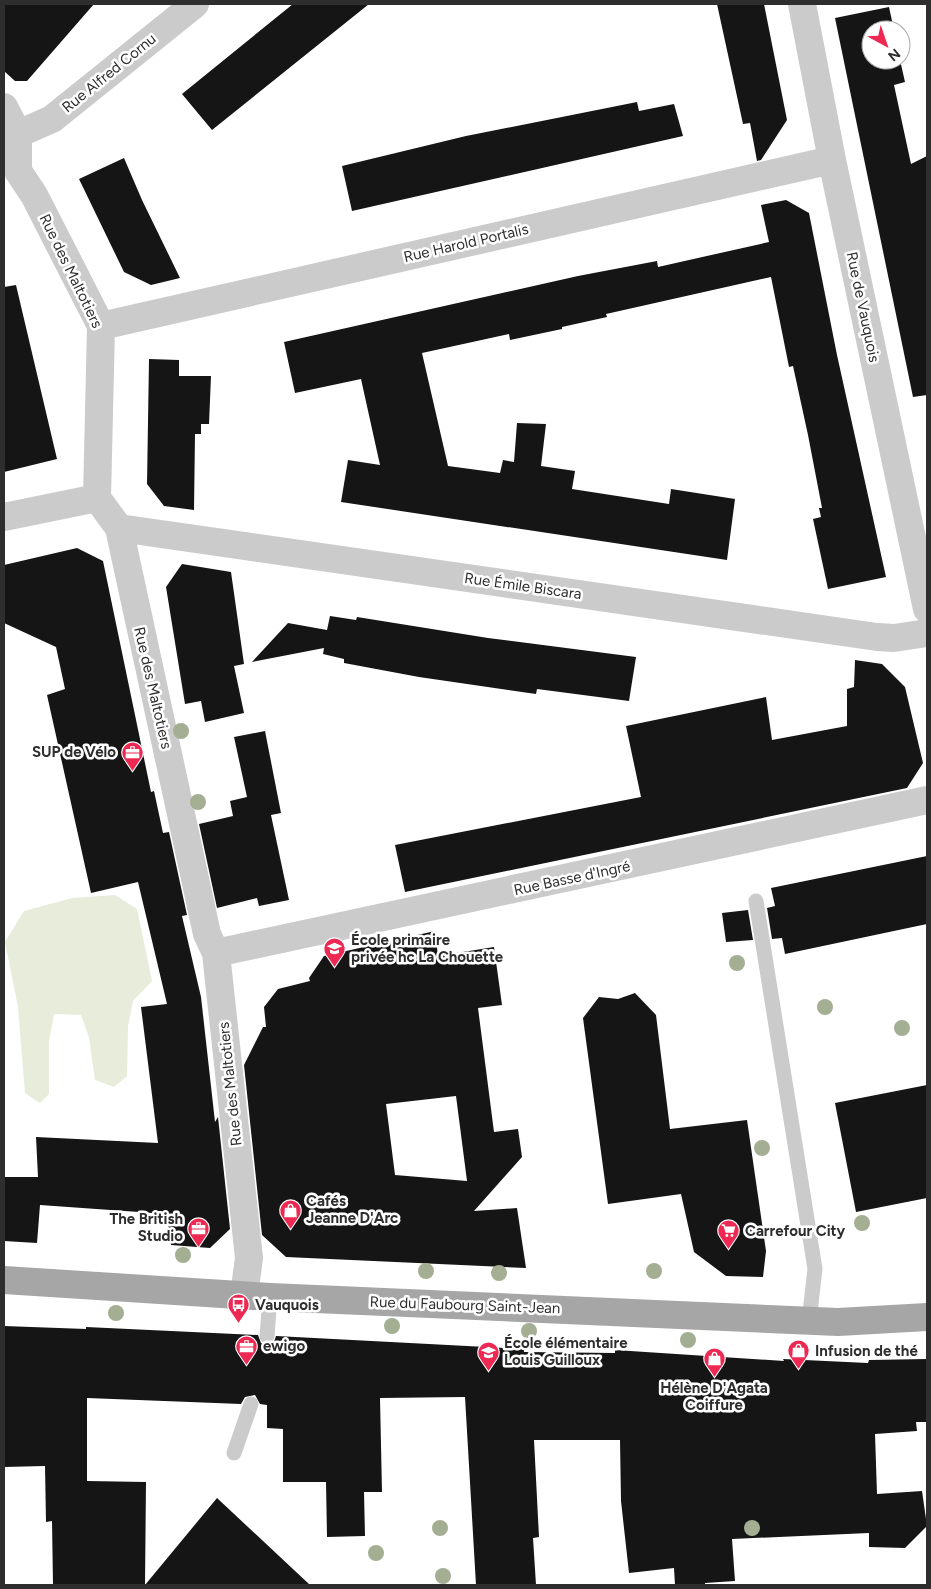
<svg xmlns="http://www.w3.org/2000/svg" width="931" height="1589" font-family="Figtree,sans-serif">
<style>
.green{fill:#e7ecdb}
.building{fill:#151515;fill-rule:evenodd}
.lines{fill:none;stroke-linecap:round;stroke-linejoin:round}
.service{stroke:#cbcbcb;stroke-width:15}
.minor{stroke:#cbcbcb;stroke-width:28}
.primary{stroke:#a6a6a6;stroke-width:28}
.tree{fill:#a3ae92}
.labels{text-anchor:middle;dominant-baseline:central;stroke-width:5;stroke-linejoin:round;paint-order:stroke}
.street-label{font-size:15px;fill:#2e2e2e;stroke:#fff}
.poi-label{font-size:15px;font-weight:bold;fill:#2e2e2e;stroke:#fff;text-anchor:start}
</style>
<rect width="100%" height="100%" fill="#fff"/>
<!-- green -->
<path class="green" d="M115,895L137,909L152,981L133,1001L128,1026L127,1076L114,1087L95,1080L89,1037L81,1015L54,1014L49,1041V1094L40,1103L25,1093L18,1007L5,942L24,911L72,898Z"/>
<!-- building -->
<path class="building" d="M4,4H94L27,81H15L4,71Z
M293,4H369L212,130L182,94Z
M717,4H764L787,120L761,160L757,161L750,123L743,124Z
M889,7L894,30H871V60H900L905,82L894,85L911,164L927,156V395L913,397L835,18Z
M637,102L639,111L674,104L683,136L352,211L342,166L466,136Z
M124,158L142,200L180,278L151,285L124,272L79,179Z
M786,200L809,213L837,355L886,577L828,589L813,519L821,517L819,508H822L808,435L793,366L789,367L771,277L606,314L607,317L562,327V329L510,340L509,334L422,353L448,466L500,473L503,460L514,462L517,423L546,424L541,466L575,471L572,489L669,504L671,489L735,499L727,560L341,502L348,460L380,465L361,379L295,393L284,342L578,276L657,261L658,267L769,242L761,205Z
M16,285L57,459L4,472V287Z
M149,359L179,360V376H211L209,424H201V434H195L194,510L164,506L147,484Z
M77,548L103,561L151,792L154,791L163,833L169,832L187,915L182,916L201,997L215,1122L218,1117L230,1229L210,1248L171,1245L167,1214L40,1205L37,1243L4,1241V1177H38L36,1137L158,1143L141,1007L167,1004L138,882L91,893L47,695L65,689L56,647L4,623V565Z
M182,564L231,572L244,664L234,666L244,713L205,722L201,701L185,704L166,587Z
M330,616L356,620L357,617L488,638L636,657L629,701L537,689L536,694L419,677L344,663V659L323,654L324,648L252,662L288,623L327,630Z
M855,660L882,664L905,687L923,763L907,788L405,892L395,845L641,797L626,726L766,697L772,740L847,726V689L854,687Z
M265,731L281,813L271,815L289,900L259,906L257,898L217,908L199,824L233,816L230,801L247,797L234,737Z
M927,856V924L785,954L782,938L772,939L767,908L775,906L771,888Z
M748,910L753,940L726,942L722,913Z
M435,931L438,956L494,947L502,1005L478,1008L494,1132L518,1129L522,1157L474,1211L517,1208L526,1268L286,1257L262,1235L244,1065L263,1027H266L264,1007L278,989L310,981L309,978L324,956ZM456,1096L467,1181L395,1175L386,1104Z
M635,993L656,1015L670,1129L747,1120L766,1251L763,1277L726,1276L694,1252L681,1194L608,1204L583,1018L599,997L618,999Z
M927,1085V1198L856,1212L835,1103Z
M4,1326L86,1329V1327L258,1335L261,1343L267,1345L274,1342L276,1336L524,1349V1352L615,1353V1350L784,1361L783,1359L868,1363L869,1360L927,1359V1422H916L917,1431L875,1434L877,1494L922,1491L927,1526L905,1548L869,1547V1533L732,1539L735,1581L705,1583V1585H675L674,1568L629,1573L621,1501L620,1440H534L539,1537L533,1538L536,1585H476L465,1397L380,1398L382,1492H364L365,1536L327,1537L326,1482H283V1429L267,1428V1405L260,1404L255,1395L245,1397L241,1404L87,1398V1481L146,1482L145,1585H53L52,1521L46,1522L45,1466L4,1467Z
M217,1498L310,1585H145Z"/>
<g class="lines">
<!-- service -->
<path class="service" d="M756,901L815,1269L809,1321
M267,1336L270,1297
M234,1453L251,1404"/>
<!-- minor -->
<path class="minor" d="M802,4L832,160L927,609
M4,107L18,134V171L34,195L101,326L97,498L119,528L207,934L216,953L249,1258L244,1295
M18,134L52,119L195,4
M101,326L832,160
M4,517L97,498
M119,528L877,637L894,638L927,633
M216,953L927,800"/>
<!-- primary -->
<path class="primary" d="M4,1280L270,1297L838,1322L927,1317"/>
</g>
<!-- trees -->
<g class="tree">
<circle cx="181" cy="731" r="8"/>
<circle cx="198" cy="802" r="8"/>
<circle cx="737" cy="963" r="8"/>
<circle cx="825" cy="1007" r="8"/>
<circle cx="902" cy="1028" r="8"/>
<circle cx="762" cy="1148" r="8"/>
<circle cx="862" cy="1223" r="8"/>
<circle cx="183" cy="1255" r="8"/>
<circle cx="426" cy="1271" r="8"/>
<circle cx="654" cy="1271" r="8"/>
<circle cx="499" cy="1273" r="8"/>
<circle cx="116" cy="1313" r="8"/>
<circle cx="392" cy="1326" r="8"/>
<circle cx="529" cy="1331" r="8"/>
<circle cx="688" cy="1340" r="8"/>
<circle cx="440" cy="1528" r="8"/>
<circle cx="752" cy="1528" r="8"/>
<circle cx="376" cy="1553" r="8"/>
<circle cx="443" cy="1576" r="8"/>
</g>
<!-- icons -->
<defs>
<symbol id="office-pin" viewBox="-11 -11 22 30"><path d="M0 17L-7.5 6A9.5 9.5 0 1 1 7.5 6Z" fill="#ed2852" stroke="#fff"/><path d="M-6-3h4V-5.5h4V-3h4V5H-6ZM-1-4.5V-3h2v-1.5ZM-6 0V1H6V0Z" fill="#fff"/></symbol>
<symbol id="school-pin" viewBox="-11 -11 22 30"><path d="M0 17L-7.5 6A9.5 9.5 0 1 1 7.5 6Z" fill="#ed2852" stroke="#fff"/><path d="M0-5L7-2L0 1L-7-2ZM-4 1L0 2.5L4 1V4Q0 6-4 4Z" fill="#fff"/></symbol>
<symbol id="shop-pin" viewBox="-11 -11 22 30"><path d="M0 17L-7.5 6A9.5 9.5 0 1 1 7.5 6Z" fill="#ed2852" stroke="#fff"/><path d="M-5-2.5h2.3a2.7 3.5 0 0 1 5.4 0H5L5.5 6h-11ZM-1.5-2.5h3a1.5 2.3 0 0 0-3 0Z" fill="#fff"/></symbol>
<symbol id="supermarket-pin" viewBox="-11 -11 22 30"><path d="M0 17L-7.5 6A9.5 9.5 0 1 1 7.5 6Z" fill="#ed2852" stroke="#fff"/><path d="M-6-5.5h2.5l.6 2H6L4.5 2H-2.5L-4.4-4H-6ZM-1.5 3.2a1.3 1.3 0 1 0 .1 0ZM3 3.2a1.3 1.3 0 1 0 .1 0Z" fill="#fff"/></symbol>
<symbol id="bus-pin" viewBox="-11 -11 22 30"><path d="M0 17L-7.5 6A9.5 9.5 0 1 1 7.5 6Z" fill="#ed2852" stroke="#fff"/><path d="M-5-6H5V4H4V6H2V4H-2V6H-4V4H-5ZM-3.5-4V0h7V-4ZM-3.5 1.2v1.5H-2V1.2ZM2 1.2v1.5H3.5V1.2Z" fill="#fff"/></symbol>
</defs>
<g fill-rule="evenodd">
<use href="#office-pin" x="120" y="740" width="25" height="34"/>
<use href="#school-pin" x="322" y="936" width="25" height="34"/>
<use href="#shop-pin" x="278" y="1198" width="25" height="34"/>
<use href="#office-pin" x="186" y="1216" width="25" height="34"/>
<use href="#supermarket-pin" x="716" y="1218" width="25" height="34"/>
<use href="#bus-pin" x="226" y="1292" width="25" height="34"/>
<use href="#office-pin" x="234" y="1334" width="25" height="34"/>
<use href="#shop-pin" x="786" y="1338" width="25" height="34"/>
<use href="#school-pin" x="476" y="1340" width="25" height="34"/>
<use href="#shop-pin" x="702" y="1346" width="25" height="34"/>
</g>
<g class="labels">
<!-- street labels -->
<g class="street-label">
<text transform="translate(109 73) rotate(-39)">Rue Alfred Cornu</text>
<text transform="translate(466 243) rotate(-13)">Rue Harold Portalis</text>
<text transform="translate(71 271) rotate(64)">Rue des Maltotiers</text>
<text transform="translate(863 307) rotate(78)">Rue de Vauquois</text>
<text transform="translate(523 586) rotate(8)">Rue Émile Biscara</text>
<text transform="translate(153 688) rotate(77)">Rue des Maltotiers</text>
<text transform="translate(572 878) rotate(-12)">Rue Basse d'Ingré</text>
<text transform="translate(230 1084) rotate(-96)">Rue des Maltotiers</text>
<text transform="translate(465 1305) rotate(2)">Rue du Faubourg Saint-Jean</text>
</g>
<!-- poi labels -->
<g class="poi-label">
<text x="116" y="752" text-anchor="end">SUP de Vélo</text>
<text x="351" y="940">École primaire<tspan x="351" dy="17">privée hc La Chouette</tspan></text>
<text x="306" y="1201">Cafés<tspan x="306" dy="17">Jeanne D'Arc</tspan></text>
<text x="183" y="1219" text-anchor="end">The British<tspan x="183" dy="17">Studio</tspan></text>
<text x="745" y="1231">Carrefour City</text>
<text x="255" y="1305">Vauquois</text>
<text x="504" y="1343">École élémentaire<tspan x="504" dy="17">Louis Guilloux</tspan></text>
<text x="263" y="1346">ewigo</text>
<text x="815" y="1351">Infusion de thé</text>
<text x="714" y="1388" text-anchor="middle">Hélène D'Agata<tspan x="714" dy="17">Coiffure</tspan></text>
</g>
</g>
<!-- border -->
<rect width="931" height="1589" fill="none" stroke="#2e2e2e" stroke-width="10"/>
<!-- north arrow -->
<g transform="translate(886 45) rotate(140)"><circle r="24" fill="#ffffff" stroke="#ababab"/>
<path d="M0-4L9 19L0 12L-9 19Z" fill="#ed2852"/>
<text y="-8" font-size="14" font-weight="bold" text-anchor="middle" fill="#2e2e2e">N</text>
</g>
</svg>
